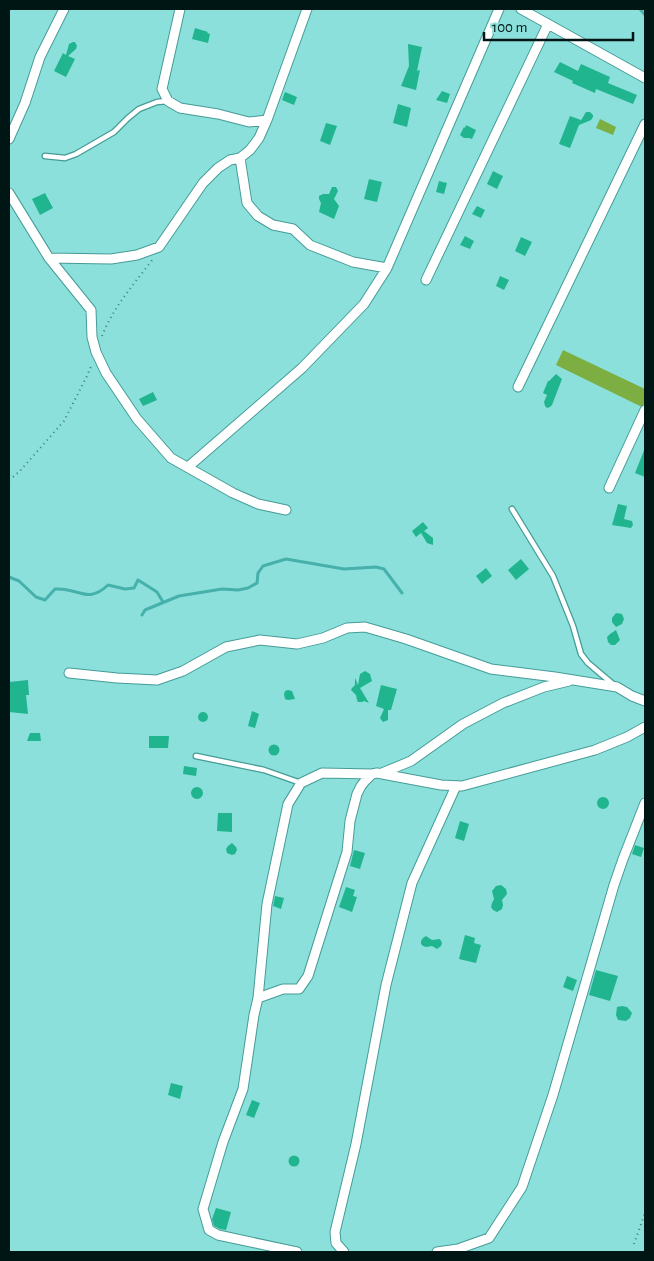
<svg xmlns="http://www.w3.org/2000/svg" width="654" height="1261" font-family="'Alegreya Sans',sans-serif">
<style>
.green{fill:#7cae41}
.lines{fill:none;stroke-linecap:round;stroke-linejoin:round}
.stream{stroke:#46b0ab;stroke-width:3}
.building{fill:#20b58f}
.service-casing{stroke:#459c97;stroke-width:7}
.minor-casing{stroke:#459c97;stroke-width:11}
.path{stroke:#467c79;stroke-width:2;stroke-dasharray:1 4;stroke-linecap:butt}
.service{stroke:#fff;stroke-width:4.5}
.minor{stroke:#fff;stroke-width:9}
</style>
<rect width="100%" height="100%" fill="#8be0db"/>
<!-- green -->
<path class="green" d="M600,119L616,127L613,135L596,128Z
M563,350L645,389V401L642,407L556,365Z"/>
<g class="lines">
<!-- stream -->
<path class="stream" d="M640,9L645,15
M9,577L19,581L36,597L45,600L55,589C78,587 87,605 108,585L125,589L134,588L138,580L157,592L163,602
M142,615L145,610L179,596L222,589L238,590L248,588L257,583L258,573L263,566L286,559L344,569L376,567L384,569L402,593"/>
</g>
<!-- building -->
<path class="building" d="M195,28L208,32L207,33L210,34L208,43L192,39Z
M73,42H75L77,46L76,49L68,56L75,59L66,77L54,71L63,53L66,55L69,44Z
M408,44L422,47L417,71L420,70L416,90L401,86L409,66Z
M560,62L578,71L581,64L610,77L608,83L637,95L633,104L596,89L595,93L572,83L573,81L554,72Z
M442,91L450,94L447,103L436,100Z
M285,92L297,97L294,105L282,100Z
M398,104L411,108L407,127L393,123Z
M586,112H590L593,115V117L591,120L579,125L570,148L559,144L570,116L581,120L580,122Z
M326,123L337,126L330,145L320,141Z
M466,125L476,130L472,139L469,138H464L460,135L464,127L465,128Z
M493,171L503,176L497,189L487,184Z
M369,179L382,182L377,202L364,199Z
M439,181L447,183L444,194L436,192Z
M332,187H336L338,191L334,199L339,206L334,219L319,212L321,203L319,199V196L323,194H329Z
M45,193L53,208L40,215L32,199Z
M477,206L485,210L481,218L472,214Z
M465,236L474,241L470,249L460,245Z
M521,237L532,242L525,256L515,251Z
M500,276L509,280L504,290L496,286Z
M556,374L562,379L552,405L550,407L547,408L545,406L544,402L547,395L543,393L548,381H549Z
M153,392L157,400L143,406L139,399Z
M645,448V477L635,473Z
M618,504L627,506L624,519L632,521L633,525L631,528L612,525Z
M423,522L428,528L424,531L433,538V545L427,543L421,533L416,537L412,531Z
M521,559L529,569L516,580L508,570Z
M486,568L492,576L482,584L476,576Z
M616,613L622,614L624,619L622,624L616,627L612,622V618Z
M616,630L620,640L615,645H611L608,642L607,637L610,634Z
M365,671L370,674L372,681L360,688L369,703L364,701L362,702H358L357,700L356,695L351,690L352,688L355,685V678L358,685L360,674Z
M28,680L29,695H26L28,714L9,712V682Z
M381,685L397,689L391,710H388V720L383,722L380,718L384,709L376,706Z
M288,690L292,691L295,699L288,700L285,699L284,694L285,691Z
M252,711L259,714L255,728L248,726Z
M198 717a5 5 0 1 1 10 0a5 5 0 1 1-10 0Z
M30,733H40L41,741H27Z
M149,736H169L168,748H149Z
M268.5 750a5.5 5.5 0 1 1 11 0a5.5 5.5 0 1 1-11 0Z
M184,766L197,768L196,776L183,774Z
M191 793a6 6 0 1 1 12 0a6 6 0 1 1-12 0Z
M597 803a6 6 0 1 1 12 0a6 6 0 1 1-12 0Z
M218,813H232V832L217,831Z
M460,821L469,824L464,841L455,838Z
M232,843L236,847L237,850L235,854L232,855L227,853L226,849L228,846Z
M635,845L644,848L641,857L632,854Z
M354,850L365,853L360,869L350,866Z
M501,885L506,889L507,894L502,900L503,905L502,909L497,912L493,910L491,907L492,903L494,899L492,891L496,886Z
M346,887L355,890L353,896L357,897L352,912L339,907Z
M275,896L284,898L281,909L273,906Z
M465,935L475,938L474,943L481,945L476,963L459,959Z
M426,936L432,940L440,939L442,943L441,946L437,949L432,946L426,947L423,946L421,944V941L423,938Z
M596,970L618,976L610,1001L589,995Z
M567,976L577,980L573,991L563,987Z
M622,1006L627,1007L632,1013L630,1018L626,1021L618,1020L616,1015L617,1007Z
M171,1083L183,1086L180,1099L168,1095Z
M252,1100L260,1103L254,1118L246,1115Z
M288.5 1161a5.5 5.5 0 1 1 11 0a5.5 5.5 0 1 1-11 0Z
M216,1208L231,1212L226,1230L220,1229L214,1226L212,1219Z"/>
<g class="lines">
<defs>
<path id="service" d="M45,156L65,158L76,154L114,132L128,118L139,109L157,102L168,101
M512,509L553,576L573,626L581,654L588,663L614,685
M196,756L264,770L301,783"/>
<path id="minor" d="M180,9L162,89L168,101L180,108L218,114L249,122L267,120
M521,9L645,78
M9,139L25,103L40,57L64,9
M240,158L247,203L258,216L273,225L293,229L310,245L353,262L387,268
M9,193L49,258L91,310L92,337L96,352L106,373L137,419L171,458L233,493L258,504L286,510
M49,258L111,259L137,255L159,247L203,183L218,168L230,160L240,158L250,150L259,138L267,120L307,9
M426,280L548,24
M518,387L645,124
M188,467L302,368L364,304L387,268L499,9
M609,488L645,410
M69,673L117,678L157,680L183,671L226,647L260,640L297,644L323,638L347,628L365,627L406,639L491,669L555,677L617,687L632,696L645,701
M382,773L411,761L463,724L503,703L544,687L569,681
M258,998L267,904L288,804L301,783L322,773L372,774
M297,1252L218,1235L209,1230L203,1209L223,1142L243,1089L254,1015L258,998L283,989H299L308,976L347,852L350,821L357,794L361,786L365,781L372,774L377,773L441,785L462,786L595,750L627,737L645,727
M344,1252L336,1243L335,1232L356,1144L386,985L412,883L456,786
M437,1252L458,1249L489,1238L522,1187L553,1095L614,885L623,859L645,803"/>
</defs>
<!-- service casing -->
<use href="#service" class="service-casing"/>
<!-- minor casing -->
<use href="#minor" class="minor-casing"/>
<!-- path -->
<path class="path" d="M102,336C114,306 134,284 153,259
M9,480L19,472L64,421L87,376L92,364
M634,1244L645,1213"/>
<!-- service -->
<use href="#service" class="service"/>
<!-- minor -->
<use href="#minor" class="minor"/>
</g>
<!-- border -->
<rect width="654" height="1261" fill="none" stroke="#001615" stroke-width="20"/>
<!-- scale -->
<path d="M484 32v8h149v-8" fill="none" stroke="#001615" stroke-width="2.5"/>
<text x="492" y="32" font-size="15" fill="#001615" stroke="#8be0db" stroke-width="4" paint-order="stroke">100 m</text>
</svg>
